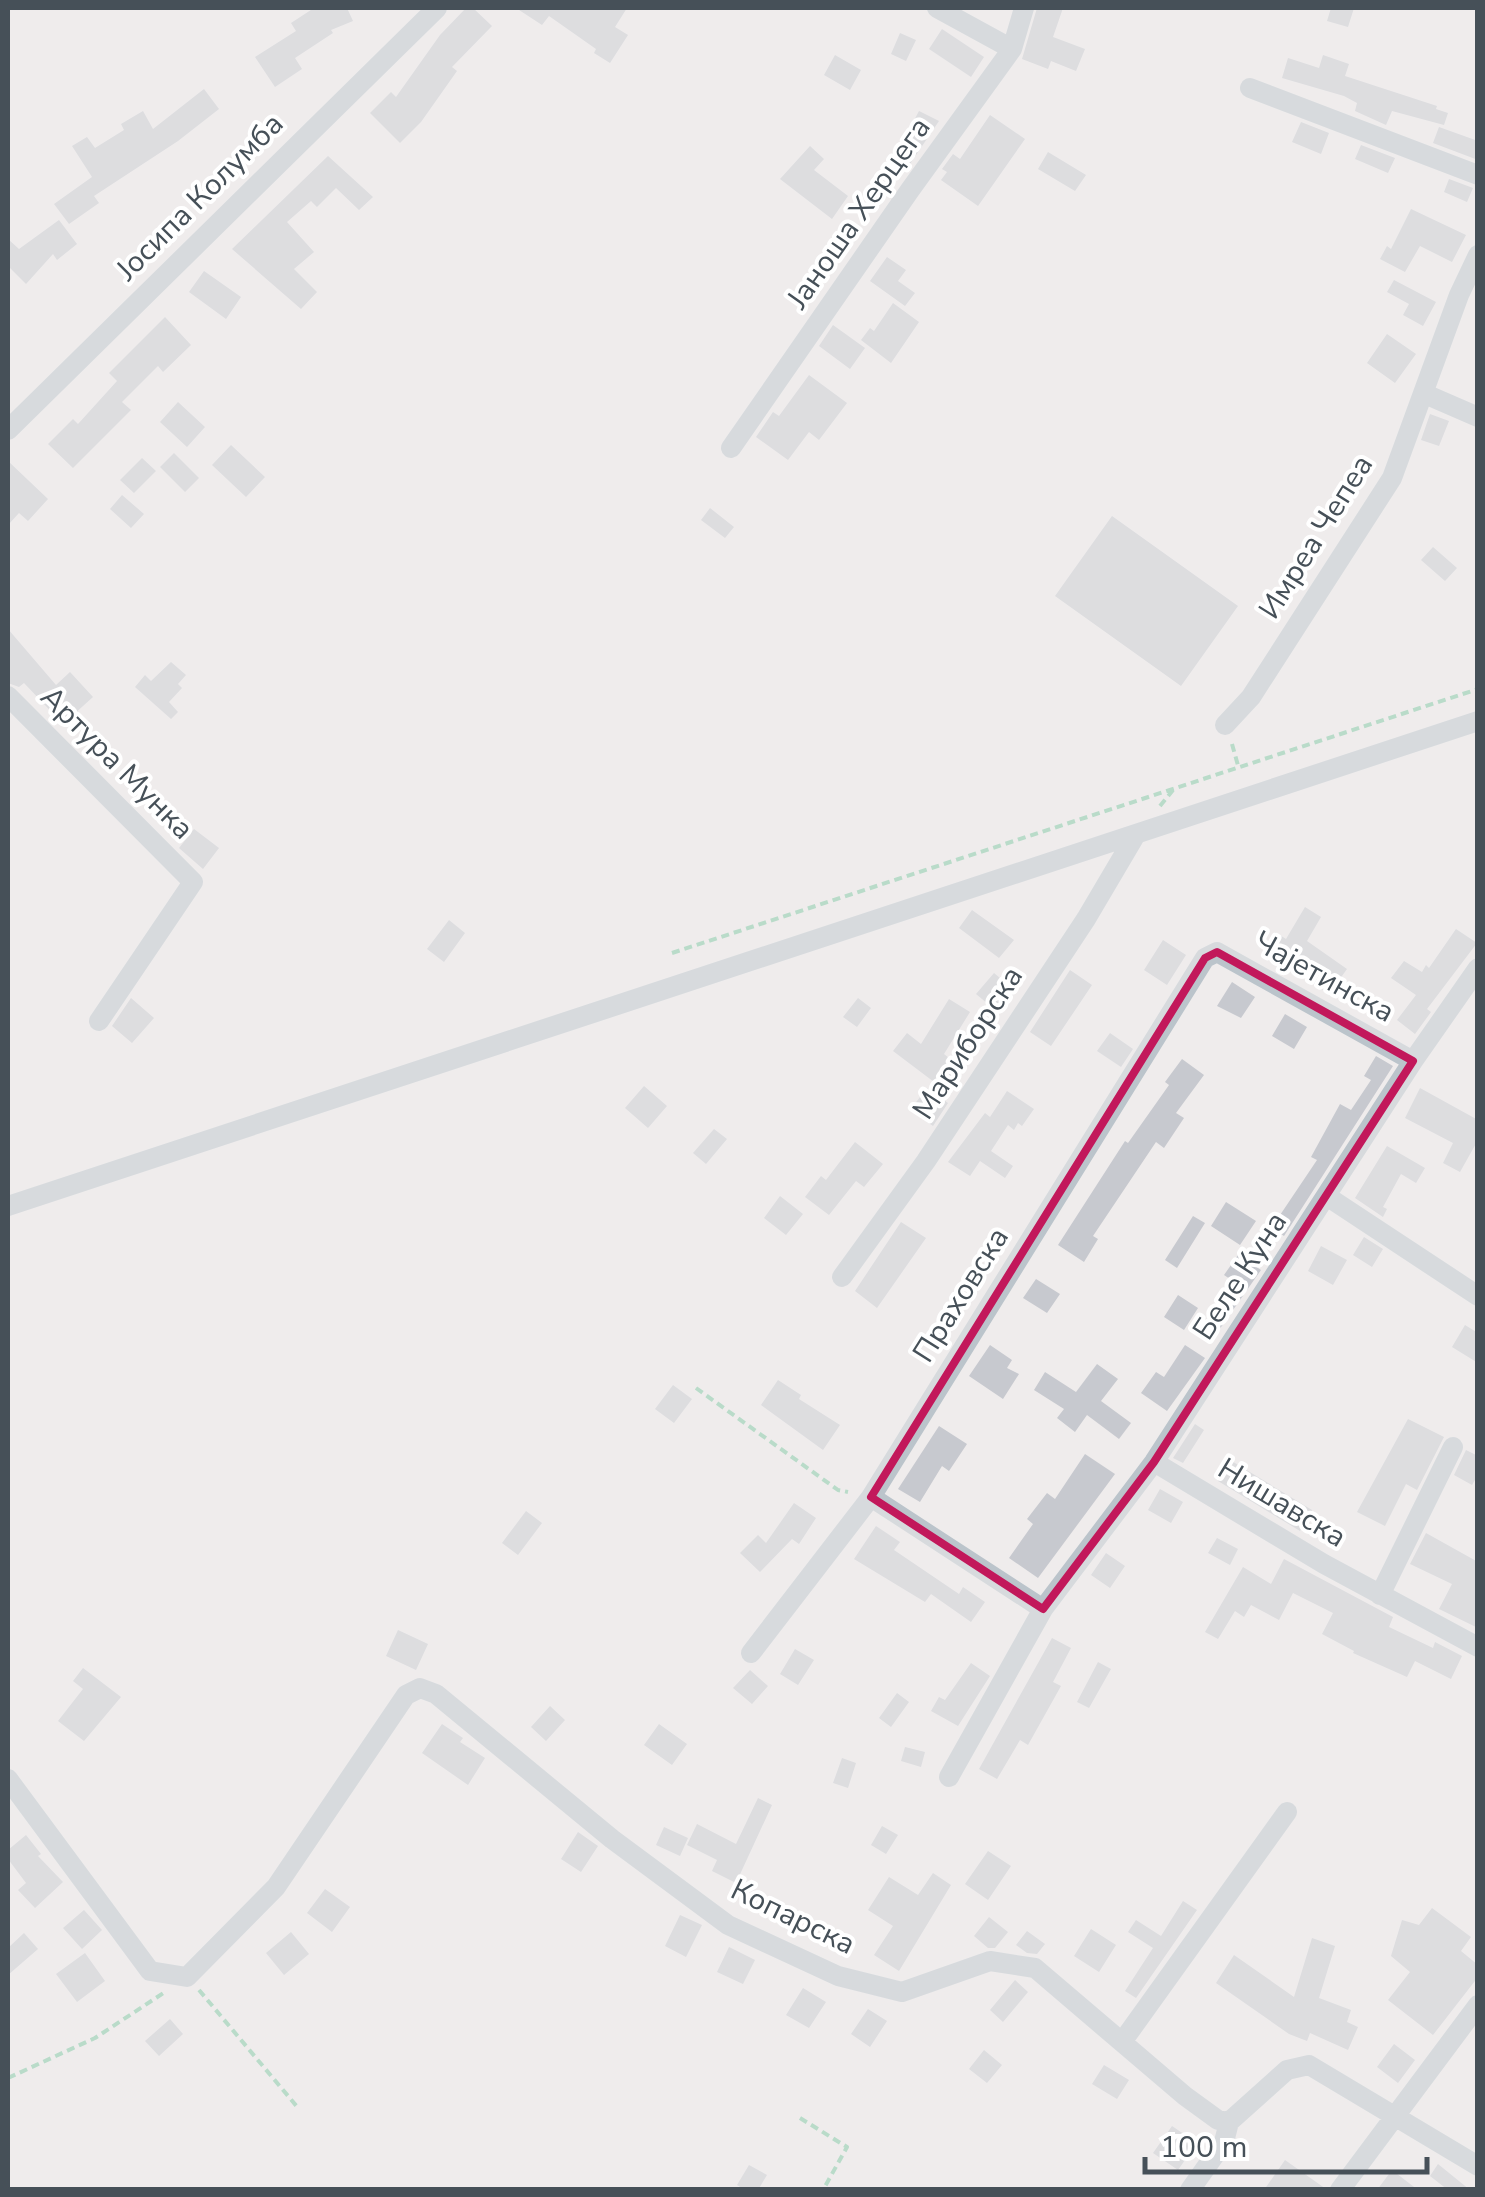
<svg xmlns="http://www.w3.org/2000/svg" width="1485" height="2197" font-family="'Nunito Sans',sans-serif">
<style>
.building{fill:#c7c9cf}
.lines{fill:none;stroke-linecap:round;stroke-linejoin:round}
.path{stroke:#78c59d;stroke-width:4;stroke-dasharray:8 5;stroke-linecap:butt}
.minor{stroke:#bbc4cb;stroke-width:20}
.marked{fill:none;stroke:#c2185b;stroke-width:8;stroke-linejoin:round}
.labels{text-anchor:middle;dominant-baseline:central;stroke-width:8;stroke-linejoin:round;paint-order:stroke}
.street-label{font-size:30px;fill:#465058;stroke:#fff}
</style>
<rect width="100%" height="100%" fill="#efecec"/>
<!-- building -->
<path class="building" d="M314,8H347L353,21L331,30L333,33L295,58L302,69L275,87L255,57L296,31L291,23Z
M466,8H473L492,26L452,67L457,71L421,122L400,143L370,113L391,92L396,97L440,35Z
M516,8H627L615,27L628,35L610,63L594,53L596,49L549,16L542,25Z
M1037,8H1063L1053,37L1085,49L1076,71L1051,61L1048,69L1022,59Z
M1331,8H1354L1348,27L1327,21Z
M942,29L984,57L971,77L929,49Z
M900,33L916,40L906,61L891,54Z
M835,55L861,70L850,90L824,75Z
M1323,55L1349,64L1345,76L1437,106L1436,109L1448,113L1444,125L1392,111L1386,125L1355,111L1357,103L1344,96L1282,78L1288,58L1319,68Z
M204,89L219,109L178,141L94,196L99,203L69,224L54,204L92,177L72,146L87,137L95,148L124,130L121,124L143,111L153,129Z
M919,111L939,121L910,164L895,156Z
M990,115L1025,139L978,206L941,180L947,172L942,169L953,154L960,159Z
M1301,122L1329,133L1321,154L1292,142Z
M1439,127L1478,141V160L1433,143Z
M1361,145L1395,158L1388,173L1355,159Z
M810,146L824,159L814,170L848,196L832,219L780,179Z
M1048,152L1086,175L1075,191L1038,169Z
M328,156L373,197L359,210L336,188L317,207L311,201L287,222L314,252L294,269L317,292L301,309L232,249Z
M1449,179L1473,188L1467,202L1444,192Z
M1411,209L1466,235L1452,262L1420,246L1405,272L1380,259L1387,246L1391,249Z
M59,220L77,244L57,260L53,254L26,284L8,266V239L19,249Z
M887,257L906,270L898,281L915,293L905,306L870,281Z
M204,271L241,297L226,319L189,292Z
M1394,280L1436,302L1423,326L1403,315L1409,304L1387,292Z
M893,303L919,322L891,363L861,340L870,328L874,331Z
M165,317L191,345L163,372L158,366L122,402L131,410L73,468L48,444L73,419L78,424L117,381L109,373Z
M833,325L865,348L850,369L819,346Z
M1387,334L1416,354L1395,383L1367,363Z
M809,375L847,403L819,440L809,432L788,460L756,437L773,412L779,416Z
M178,402L205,427L187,447L160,422Z
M1430,414L1449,421L1439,446L1421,440Z
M231,445L265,477L246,497L212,465Z
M174,453L199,478L185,492L160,467Z
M142,458L156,471L134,493L120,480Z
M8,461L48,499L28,521L19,513L8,525Z
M122,495L144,514L131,528L110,509Z
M710,508L734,527L725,538L701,520Z
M1112,516L1238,606L1181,686L1055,596Z
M1433,547L1457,568L1445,581L1421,560Z
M8,629L56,685L70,672L93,697L63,724L24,683L19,687L8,683Z
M171,662L186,675L178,684L182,688L169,702L178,712L171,719L135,687L145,675L151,681Z
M194,829L219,848L203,869L179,848Z
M1305,907L1321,917L1307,941L1347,969L1329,994L1290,967L1288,971L1261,955L1275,932L1286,939Z
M972,910L1014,940L999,958L959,928Z
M449,920L465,933L444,962L427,949Z
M1456,929L1477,943L1427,1009L1431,1012L1415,1034L1397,1020L1416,995L1391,978L1404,961L1422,972L1426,965L1429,968Z
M1163,940L1186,955L1167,985L1144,970Z
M1070,970L1092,985L1051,1046L1030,1032Z
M994,973L1012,988L994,1009L976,994Z
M1232,982L1255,997L1241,1018L1217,1006Z
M131,998L154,1018L132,1043L112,1026Z
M858,998L871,1008L857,1027L843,1017Z
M949,999L970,1012L944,1054L959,1066L942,1088L893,1051L907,1033L921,1044Z
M1285,1014L1307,1027L1294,1049L1272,1036Z
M1110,1033L1133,1049L1121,1067L1097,1051Z
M1376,1056L1393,1066L1284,1236L1272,1227L1317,1160L1311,1157L1340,1104L1351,1110L1371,1080L1364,1076Z
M1182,1059L1204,1075L1176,1113L1184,1118L1164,1148L1156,1142L1093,1236L1098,1239L1084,1262L1058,1245L1125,1141L1128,1143L1169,1085L1165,1082Z
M644,1086L667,1106L648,1128L625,1108Z
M927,1088L948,1103L933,1126L910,1110Z
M1420,1088L1478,1120V1140L1460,1172L1443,1163L1453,1143L1405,1118Z
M1007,1091L1034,1109L1022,1126L1018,1123L1014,1130L1008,1125L991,1151L1013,1166L1005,1178L980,1161L970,1176L948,1162L985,1113L990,1117Z
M714,1129L727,1139L706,1164L693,1153Z
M855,1142L883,1164L864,1187L856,1181L829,1215L805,1197L821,1176L826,1180Z
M1387,1146L1425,1168L1416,1183L1401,1174L1383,1207L1387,1209L1383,1217L1355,1198Z
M780,1196L803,1214L786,1235L764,1218Z
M1226,1202L1256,1221L1240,1245L1211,1226Z
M1193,1216L1205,1223L1177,1268L1165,1260Z
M901,1222L926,1238L877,1308L855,1291Z
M1364,1237L1383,1249L1372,1267L1353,1255Z
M1321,1246L1347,1260L1333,1285L1308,1271Z
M1238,1255L1261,1270L1219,1330L1206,1322L1233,1281L1224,1275Z
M1036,1279L1060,1294L1047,1313L1023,1298Z
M1178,1295L1198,1308L1184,1330L1164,1317Z
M1465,1325L1478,1333V1363L1452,1347Z
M990,1345L1012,1360L1007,1368L1019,1374L1003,1399L969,1376Z
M1185,1345L1205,1358L1167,1411L1141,1393L1156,1372L1164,1377Z
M1097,1364L1118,1379L1101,1401L1131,1423L1119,1439L1087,1415L1075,1432L1057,1418L1064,1409L1034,1390L1045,1372L1076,1392Z
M778,1380L801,1395L799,1399L840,1425L823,1450L761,1405Z
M673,1385L692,1399L674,1423L655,1409Z
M1408,1419L1444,1437L1417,1490L1406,1484L1385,1526L1357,1512Z
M1195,1424L1204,1430L1183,1463L1173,1458Z
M939,1426L967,1444L949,1471L942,1466L920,1502L898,1489Z
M1466,1450L1478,1456V1475L1472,1485L1454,1475Z
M1085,1454L1115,1474L1038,1578L1009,1558L1033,1524L1027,1519L1047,1493L1055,1499Z
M1230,1460L1312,1510L1300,1531L1218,1481Z
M1160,1489L1183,1502L1171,1523L1148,1510Z
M794,1503L816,1518L799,1544L792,1539L760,1572L740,1553L758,1535L766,1543Z
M526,1511L542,1523L518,1555L502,1543Z
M876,1526L900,1542L894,1550L959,1594L963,1587L985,1602L971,1622L931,1594L925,1602L854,1559Z
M1426,1533L1478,1562V1628L1439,1609L1452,1584L1410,1564Z
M1217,1538L1238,1549L1230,1565L1208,1553Z
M1106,1553L1125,1566L1110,1588L1091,1575Z
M1284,1559L1393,1617L1389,1627L1433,1648L1435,1642L1462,1656L1451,1679L1415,1661L1407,1677L1353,1653L1354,1651L1322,1634L1333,1613L1293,1593L1279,1620L1251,1605L1244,1617L1235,1611L1218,1639L1205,1632L1243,1567L1271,1584Z
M398,1630L428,1644L416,1670L386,1656Z
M1052,1638L1071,1648L1053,1682L1061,1686L1028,1745L1020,1740L997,1779L979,1769Z
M795,1649L814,1660L798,1685L780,1674Z
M1098,1662L1111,1669L1089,1708L1077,1702Z
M971,1663L990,1676L958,1726L931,1711L939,1697L945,1700Z
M83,1668L121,1697L84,1741L58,1721L83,1689L73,1681Z
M750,1670L768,1686L752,1704L733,1688Z
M897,1693L909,1702L891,1727L879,1718Z
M550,1706L565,1720L546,1741L531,1727Z
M442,1724L463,1738L460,1742L485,1758L468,1785L422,1753Z
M659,1724L687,1744L672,1765L644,1745Z
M905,1747L925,1752L921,1767L901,1761Z
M842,1758L856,1763L848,1788L833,1783Z
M758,1798L772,1805L736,1883L712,1871L717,1860L687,1845L697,1824L736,1844Z
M882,1826L898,1835L886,1854L871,1845Z
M664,1827L688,1838L680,1856L656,1845Z
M578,1832L598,1846L581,1872L561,1859Z
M26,1835L41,1854L38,1856L63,1882L35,1908L18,1890L26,1883L8,1859V1850Z
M988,1851L1011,1866L988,1900L965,1884Z
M933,1873L951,1885L899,1971L874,1955L893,1926L868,1910L889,1877L918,1895Z
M325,1889L350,1907L332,1932L307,1913Z
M1183,1901L1197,1910L1136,1998L1125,1991L1153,1948L1128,1932L1136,1920L1161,1936Z
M1432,1908L1471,1937L1461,1951L1478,1965V1977L1433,2035L1388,2000L1410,1972L1391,1956L1402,1920L1419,1925Z
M84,1910L102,1930L82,1949L63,1928Z
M680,1915L702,1925L686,1957L665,1946Z
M989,1917L1008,1932L995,1948H988L974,1936Z
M1091,1929L1116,1945L1099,1972L1074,1956Z
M1027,1931L1045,1944L1037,1954L1027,1953L1016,1945Z
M291,1932L309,1954L284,1975L266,1953Z
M24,1933L38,1949L8,1975V1948Z
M1312,1938L1335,1946L1319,1998L1351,2010L1347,2022L1358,2027L1348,2050L1310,2033L1307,2041L1289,2034L1216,1983L1234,1955L1294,1997Z
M729,1947L755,1960L743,1984L717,1972Z
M85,1953L105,1981L77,2002L56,1974Z
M1015,1980L1028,1992L1003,2022L990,2010Z
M803,1988L826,2002L809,2028L786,2015Z
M868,2009L887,2021L870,2047L851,2034Z
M170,2019L183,2034L159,2056L145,2041Z
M1394,2044L1415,2060L1398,2083L1377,2067Z
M984,2050L1002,2065L987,2083L969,2069Z
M1104,2065L1129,2080L1117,2099L1092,2084Z
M1172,2126L1197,2143L1178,2170L1153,2153Z
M1285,2160L1326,2189V2190H1264Z
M1438,2164L1470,2190H1448L1430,2176Z
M749,2165L767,2175L758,2190H745L737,2185Z
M1392,2170L1418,2190H1377Z"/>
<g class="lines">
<!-- path -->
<path class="path" d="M1232,744L1239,769
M1160,806L1173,790
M672,953L1478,689
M696,1388L838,1490L848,1492
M199,1990L299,2109
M8,2078L95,2038L165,1992
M800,2118L847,2147L823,2190"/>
<!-- minor -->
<path class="minor" d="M937,8L1012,49
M1250,88L1478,175
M1425,394L1478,417
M8,430L437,8
M731,448L910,190L1012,49L1024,8
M8,696L193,882L99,1021
M1225,725L1251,697L1392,478L1459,295L1478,255
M1328,1197L1478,1296
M8,1206L1478,721
M842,1277L926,1161L1086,919L1135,836
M1154,1462L1324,1564L1478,1647
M871,1497L1043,1609
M1380,1595L1453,1447
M751,1653L871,1497L1205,958L1217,952L1413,1061
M949,1777L1043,1609L1154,1462L1413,1061L1478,968
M8,1779L150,1971L187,1977L276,1887L406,1695L420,1688L436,1694L612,1839L728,1925L838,1976L902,1992L990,1961L1035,1968L1185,2096L1218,2120L1229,2122L1287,2070L1309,2065L1478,2166
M1122,2042L1287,1812
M1190,2190L1224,2142L1229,2122
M1340,2190L1478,2005"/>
</g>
<!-- marked area -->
<path d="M0 0H1485V2197H0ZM1217,952L1413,1061L1154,1462L1043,1609L871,1497L1205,958Z" fill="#efecec" fill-opacity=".55" fill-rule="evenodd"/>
<path class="marked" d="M1217,952L1413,1061L1154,1462L1043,1609L871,1497L1205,958Z"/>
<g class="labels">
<!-- street labels -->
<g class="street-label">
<text transform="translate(200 197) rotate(-45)">Јосипа Колумба</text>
<text transform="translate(859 213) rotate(-55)">Јаноша Херцега</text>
<text transform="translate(1316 537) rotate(-58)">Имреа Чепеа</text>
<text transform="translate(117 763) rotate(45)">Артура Мунка</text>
<text transform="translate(1324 977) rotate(29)">Чајетинска</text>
<text transform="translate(968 1043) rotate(-57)">Мариборска</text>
<text transform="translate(1240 1276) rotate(-57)">Беле Куна</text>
<text transform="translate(961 1295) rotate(-58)">Праховска</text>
<text transform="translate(1282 1503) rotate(31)">Нишавска</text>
<text transform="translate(793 1917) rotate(26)">Копарска</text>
</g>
</g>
<!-- border -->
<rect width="1485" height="2197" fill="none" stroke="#465058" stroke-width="20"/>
<!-- scale -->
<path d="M1145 2157v15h282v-15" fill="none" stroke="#465058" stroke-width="5"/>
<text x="1160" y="2157" font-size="30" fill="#465058" stroke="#ffffff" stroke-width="8" paint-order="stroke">100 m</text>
</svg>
